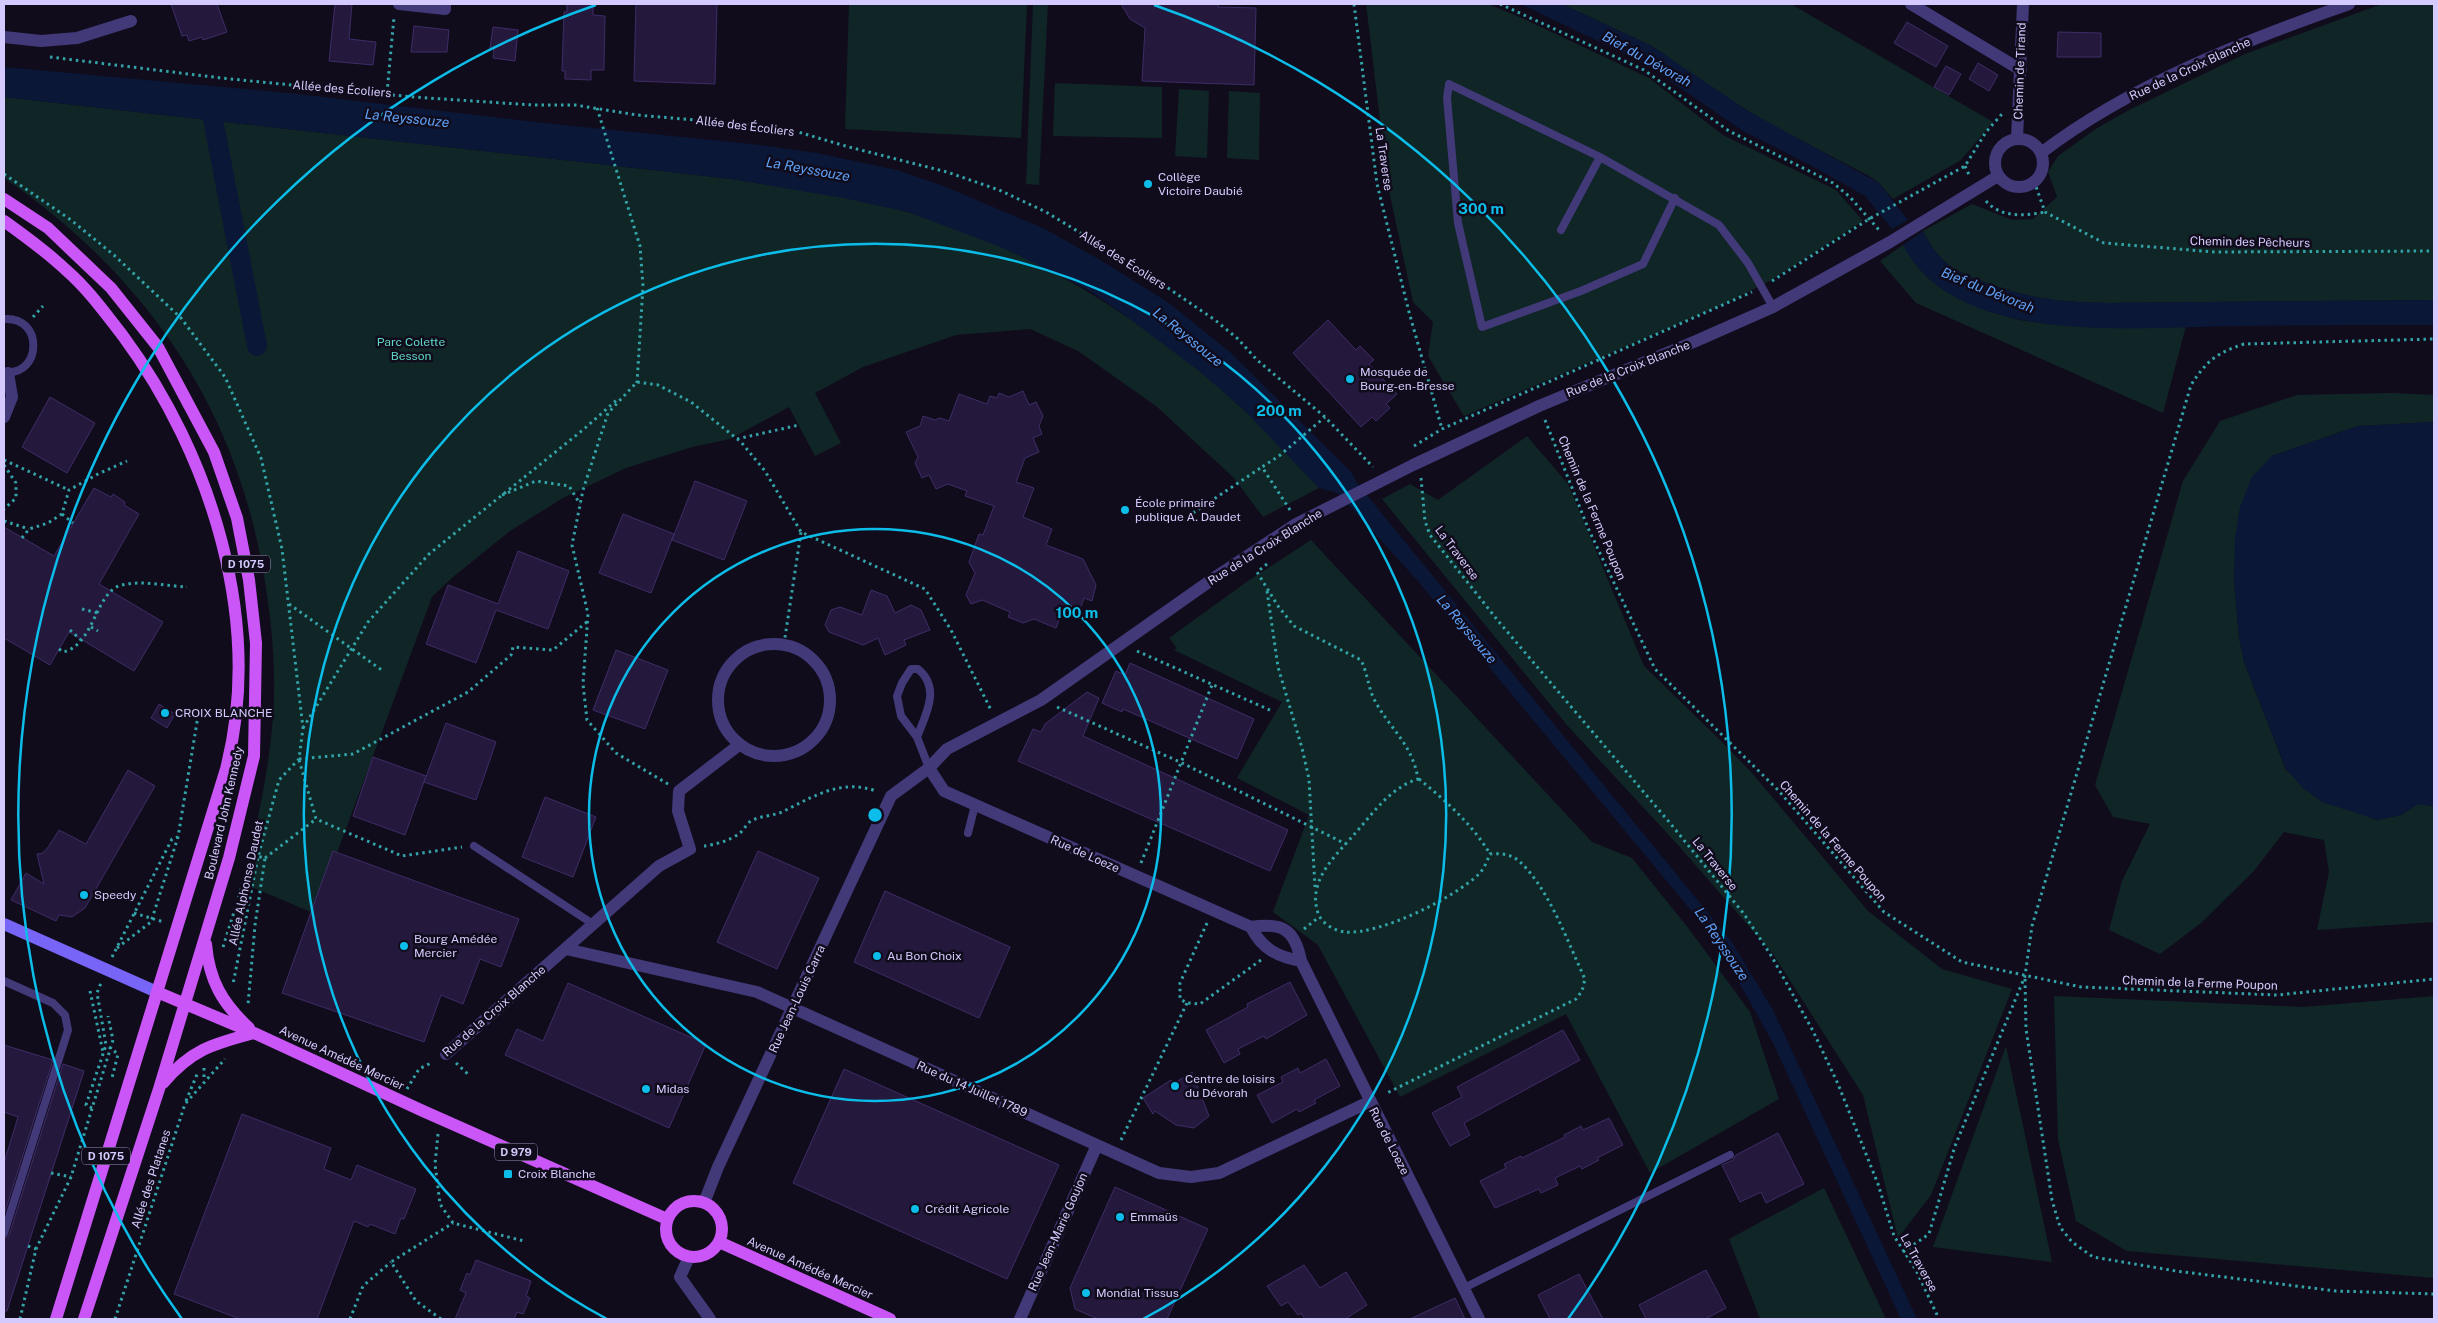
<svg xmlns="http://www.w3.org/2000/svg" width="2438" height="1323" font-family="'Public Sans',sans-serif">
<style>
.green{fill:#102526}
.water{fill:#0b1737}
.lines{fill:none;stroke-linecap:round;stroke-linejoin:round}
.canal{stroke:#0b1737;stroke-width:20}
.building{fill:#24193c;stroke:#3e2c67}
.path{stroke:#32a4a8;stroke-width:3;stroke-dasharray:2.5 4;stroke-linecap:butt}
.lane{stroke:#423979;stroke-width:8}
.street{stroke:#423979;stroke-width:12}
.secondary{stroke:#7765f8;stroke-width:12}
.primary{stroke:#ca56f7;stroke-width:12}
.ring{fill:none;stroke:#0bbde8;stroke-width:2.5}
.poi-dot{fill:#0bbde8;stroke:#110c1c;stroke-width:2}
.labels{text-anchor:middle;dominant-baseline:central;stroke-width:5;stroke-linejoin:round;paint-order:stroke}
.shield{fill:#110c1c;stroke:#9a91ba;stroke-width:1}
.shield-label{font-size:11px;font-weight:bold;fill:#d5cafd}
.street-label{font-size:12px;fill:#d5cafd;stroke:#110c1c}
.poi-label{font-size:12px;fill:#d5cafd;stroke:#110c1c;text-anchor:start}
.park-label{font-size:12px;fill:#5bd8c5;stroke:#110c1c}
.water-label{font-size:14px;font-style:italic;fill:#5da1f8;stroke:#110c1c}
.centre{fill:#0bbde8;stroke:#110c1c;stroke-width:2.5}
.ring-label{font-size:15px;text-anchor:middle;font-weight:bold;fill:#0bbde8;stroke:#110c1c;stroke-width:5;stroke-linejoin:round;paint-order:stroke}
</style>
<rect width="100%" height="100%" fill="#110c1c"/>
<!-- green -->
<path class="green" d="M849,4H1027L1021,138L845,129Z
M1033,4H1048L1039,185L1026,184Z
M1366,4H1488L1522,18L1649,78L1723,135L1836,190L1863,221L1770,281L1724,304L1464,416L1428,356L1433,322L1413,302L1388,186Z
M1562,4H1791L1993,122L1961,160L1893,199L1879,183L1869,176L1766,122L1705,84L1652,46Z
M2382,4H2434V300L2109,303C2060,302 2028,299 1982,281C1968,276 1953,270 1942,259C1934,251 1928,241 1923,231L1972,204L2012,220L2033,219L2057,197L2048,172L2058,156L2097,128L2129,110L2245,54Z
M1055,83L1162,87V138L1053,136Z
M1179,89L1209,91L1207,158L1175,156Z
M1229,91L1260,93L1259,160L1227,158Z
M4,97L732,179C790,189 851,195 907,212C1033,249 1147,320 1243,409C1270,433 1294,461 1319,488L1263,517L1234,478L1156,406L1078,351L1030,329L956,335L863,367L815,393L841,443L815,456L789,407L730,439L692,447L626,468L563,498L510,531L453,577L432,597L337,853L311,912L242,883C258,822 272,759 274,697C275,652 270,608 262,565C232,400 141,272 4,178Z
M1903,245L1928,278L1987,311L2019,320L2057,325L2186,326L2163,413L1916,303L1880,261Z
M2392,393L2434,395V422L2358,426L2272,456L2235,561L2234,581L2239,637L2244,662L2286,770L2356,812L2377,820L2401,815L2418,804L2434,806V922L2317,930L2329,872L2324,840L2284,832L2253,872L2201,923L2160,954L2109,930L2122,881L2150,824L2113,817L2095,785L2183,481L2220,421L2297,395Z
M1527,436L1568,484L1644,666L1717,737L1752,773L1868,911L1942,969L2012,989L1931,1195L1898,1238L1863,1095L1773,954L1678,845L1567,725L1382,499L1410,484L1438,500Z
M1311,540L1592,842L1632,858L1689,929L1750,1012L1779,1099L1650,1173L1566,1014L1400,1097L1318,945L1273,912L1309,815L1237,778L1282,702L1174,650L1177,648L1169,638L1248,581Z
M2054,996L2303,1007L2434,996V1278L2127,1251L2076,1221L2058,1139Z
M2006,1046L2052,1262L1933,1247Z
M1824,1188L1886,1319H1760L1729,1239Z"/>
<!-- water -->
<path class="water" d="M1521,4H1562L1652,46L1748,111L1879,183L1908,220L1892,229L1865,196L1810,165L1743,131L1645,64Z
M4,67L289,93L553,124L761,145L817,153L897,170L941,185L1045,229L1102,261L1169,303L1231,353L1352,473L1357,483L1731,941L1773,1010L1917,1319H1901L1774,1045L1726,959L1699,920L1417,580L1338,493L1319,488L1243,409L1198,370L1119,311L1087,289L1003,248L908,212L843,198L732,179L4,97Z
M1923,231C1928,241 1934,251 1942,259C1953,270 1968,276 1982,281C2028,299 2060,302 2109,303L2434,300V325C2367,325 2300,325 2233,326C2137,327 1955,348 1903,245Z
M2434,422V806L2418,804L2401,815L2378,820L2322,802L2303,788L2286,769L2244,662L2239,637L2234,581L2235,538L2240,507L2252,477L2272,456L2358,426Z"/>
<g class="lines">
<!-- canal -->
<path class="canal" d="M209,99L257,346"/>
</g>
<!-- building -->
<path class="building" d="M171,4H217L227,32L203,40L202,37L189,41L187,35L182,36Z
M335,4H352L349,39L376,42L373,65L329,61Z
M567,4H593V15L605,16L604,70H591V80L565,79V71H562L564,12H567Z
M636,4H717L715,84L634,81Z
M1121,4H1218V7L1256,8L1254,85L1142,81L1145,28L1130,19Z
M1907,22L1948,46L1936,67L1894,43Z
M414,26L449,30L447,52H411Z
M493,27L518,30L515,61L493,58L494,49L490,48Z
M2058,32L2101,33V57H2057Z
M1978,63L1998,75L1989,91L1969,79Z
M1946,66L1961,74L1949,95L1934,87Z
M1328,320L1356,350L1360,346L1374,360L1369,364L1397,394L1386,404L1390,408L1376,421L1372,417L1361,427L1293,353Z
M1023,391L1029,405L1036,402L1043,416L1039,426L1042,434L1033,438L1039,452L1025,458L1016,482L1034,488L1023,517L1052,529L1046,545L1083,559L1096,585L1092,601L1084,598L1079,612L1059,620L1056,628L1034,619L1023,623L1008,617L1010,612L982,600L971,604L966,595L975,573L969,562L979,534L983,535L994,506L965,496L967,491L948,484L936,489L929,475L922,478L915,463L918,457L906,432L920,426L923,416L935,420L940,418L949,421L959,394L987,404L990,396L997,398L999,393L1009,397Z
M50,397L95,423L67,473L22,447Z
M695,481L747,501L724,560L672,540Z
M94,488L111,497L113,494L125,502L124,505L139,514L99,584L163,622L134,671L69,632L50,665L4,638V527L54,556Z
M623,514L674,534L651,593L599,573Z
M518,551L569,571L548,629L496,610L476,663L426,644L448,585L498,604Z
M871,590L887,596L895,613L911,605L921,610L930,630L904,640L906,645L885,655L878,638L863,645L829,632L825,625L831,610L840,607L862,615Z
M616,650L668,670L645,729L593,710Z
M1130,663L1254,719L1237,759L1123,709L1122,712L1102,703L1116,671L1125,675Z
M1087,692L1099,698L1083,736L1288,830L1270,871L1018,761L1033,729L1041,732L1045,724Z
M159,704L175,714L167,728L151,718Z
M446,723L496,742L476,800L424,782Z
M373,757L426,776L405,835L353,816Z
M128,770L155,786L85,908L72,917L59,915L56,921L11,900L26,873L44,884L37,854L43,853L49,846L59,830L86,844Z
M545,797L596,817L573,877L522,857Z
M333,851L519,919L501,967L480,959L463,1004L441,995L424,1042L282,993Z
M758,851L819,878L777,969L717,942Z
M885,891L1010,947L979,1018L854,962Z
M1290,982L1307,1015L1266,1039L1264,1036L1238,1049L1240,1054L1224,1063L1206,1030L1248,1007L1247,1004Z
M568,983L706,1044L669,1128L505,1055L517,1029L543,1041Z
M1563,1030L1580,1060L1464,1123L1470,1135L1450,1146L1432,1113L1462,1097L1457,1087Z
M4,1045L53,1060L4,1215V1163L18,1117L4,1112Z
M1326,1059L1340,1086L1314,1100L1316,1103L1299,1112L1297,1109L1272,1123L1257,1095L1283,1082L1281,1077L1298,1068L1300,1073Z
M63,1064L84,1071L7,1311H4V1238L9,1235Z
M844,1069L1059,1165L1007,1279L793,1183Z
M1192,1072L1209,1116L1194,1128L1176,1125L1155,1111L1153,1114L1143,1098L1171,1080L1173,1084Z
M242,1114L331,1148L324,1169L351,1180L357,1165L416,1189L404,1219L401,1218L395,1234L370,1224L368,1227L354,1221L317,1319H240L174,1294Z
M1609,1118L1623,1145L1597,1158L1599,1160L1582,1169L1580,1166L1555,1178L1558,1185L1541,1193L1539,1189L1495,1208L1480,1181L1506,1168L1504,1164L1521,1156L1522,1158L1565,1137L1564,1135L1581,1126L1583,1130Z
M1778,1133L1804,1184L1766,1203L1761,1192L1740,1202L1722,1165L1733,1160L1736,1155Z
M1115,1187L1208,1229L1167,1319H1098L1075,1309L1070,1288Z
M476,1260L531,1281L526,1296L530,1298L523,1314L517,1312L514,1319H455L466,1293L460,1290L467,1273L470,1275Z
M1304,1265L1320,1288L1346,1272L1367,1305L1345,1319H1305L1301,1313L1298,1315L1288,1302L1281,1306L1267,1286Z
M1706,1270L1726,1308L1705,1319H1646L1639,1305Z
M1579,1274L1603,1319H1550L1538,1295Z
M1455,1298L1465,1319H1410Z"/>
<g class="lines">
<!-- path -->
<path class="path" d="M1354,4L1377,184L1409,312L1442,429
M1500,4L1644,70L1729,131L1833,183L1850,197L1879,230
M50,57L221,78L413,97L533,105H575L637,115L765,126L798,132L849,147L947,172L999,190L1046,212L1140,269L1215,320L1238,339L1257,360L1325,417L1373,467
M387,93L394,17
M597,108L640,246L643,286L637,383
M1965,166L1970,177
M4,174L71,220L115,256L181,318L225,377L261,458L282,549L303,728L299,759L279,780L258,857L233,984
M2034,181L2045,212L2104,243L2215,252L2434,251
M1986,201C2001,218 2024,216 2045,212
M1772,281L1869,219L1965,166L1986,132L2002,114
M33,317L43,306
M1545,420L1588,528L1655,669L1778,790L1884,912L1962,962L2081,987L2277,995L2434,979
M737,439L799,425
M1414,446L1442,429L1752,292
M4,460L69,490
M4,465L16,483V498L4,509
M1421,478L1425,521L1430,535L1499,622L1670,823L1744,914L1772,957L1813,1031L1838,1084L1878,1184L1894,1236L1916,1270L1939,1319
M502,495L536,481L569,486L580,504
M1290,510L1262,467L1279,456L1325,417
M1193,513L1262,467
M62,514L73,523
M4,521L29,529
M22,538L29,529L48,523L62,514L69,490L98,474L127,461
M1267,564L1257,572L1278,606L1294,626L1361,660C1367,672 1368,685 1373,697C1388,728 1412,742 1418,779C1389,788 1371,816 1351,838C1331,860 1308,883 1318,913C1321,923 1335,931 1345,932C1380,935 1454,898 1479,874C1484,869 1487,861 1490,854C1500,853 1511,854 1519,861C1549,888 1568,943 1585,979L1582,991L1576,999L1385,1094
M1267,591L1278,667L1302,748L1309,779L1315,887
M289,604L383,671
M82,609L98,613
M91,627L98,631
M70,630L81,640
M784,644L801,532
M59,649L63,652C95,645 95,591 122,585C142,580 167,586 187,587
M1137,651L1272,711
M1057,707L1180,762L1346,844
M303,728L368,622L429,554L584,429L619,398
M299,759L353,754L468,692L511,655L513,647L553,650L588,621
M299,760L316,819L402,856L462,847
M1419,779C1445,800 1473,825 1490,854
M668,784L616,753L587,720L583,684L588,614L572,545L583,490L608,413L637,382L658,385L691,402L741,442L765,471L801,532L925,589L951,630L991,710
M704,846C715,845 731,840 740,833C745,829 747,822 753,820C763,815 776,816 786,810C816,795 842,779 876,791
M265,858L316,819
M1141,863L1212,685
M134,913L164,922
M1207,923L1180,983V999L1187,1003L1200,1004L1261,960
M1304,929L1319,917
M223,947L252,855L265,858L255,925L248,1005
M117,948L151,922L178,837L198,716
M112,957L172,839L178,837
M2025,979L2026,1029L2052,1200L2060,1227L2072,1242L2093,1257L2176,1271L2336,1291L2434,1294
M90,991L103,1052
M109,1047L118,1054L112,1078
M456,1063L470,1076
M204,1068V1081
M407,1089L419,1069L433,1062
M186,1101L198,1072
M92,1108L86,1105L106,1045L97,993L101,983
M438,1134L435,1164L440,1204L453,1223L524,1241
M1121,1140L1187,1003
M51,1173L71,1177
M28,1246L36,1249
M1903,1252L1929,1234L1955,1146L2025,976L2032,926L2191,385C2207,360 2217,353 2244,344L2434,339
M20,1319L36,1249L71,1177L113,1040L108,1016
M115,1319L185,1104L225,1059
M350,1319L363,1286L391,1262
M441,1319L416,1301L391,1262L453,1223"/>
<!-- lane -->
<path class="lane" d="M1675,198L1643,264L1581,291L1482,327L1458,223L1447,98L1449,84L1600,157L1719,225L1748,263L1773,307
M1561,230L1600,157
M4,319C44,316 42,376 5,372
M917,737C926,714 941,688 918,669H911L902,683L897,696L901,716L917,737L929,768
M968,833L975,805
M474,846L593,924
M4,981L53,1003L65,1015L68,1030L4,1233
M1464,1288L1730,1155"/>
<!-- street -->
<path class="street" d="M399,4L445,9V4
M1911,4L2021,70
M4,37L41,41L77,38L131,21
M2017,138L2023,4
M1995 163a24 24 0 1 1 48 0a24 24 0 1 1-48 0Z
M2041,153C2130,85 2243,41 2349,4
M4,417L12,397L8,373
M718 700a56 56 0 1 1 112 0a56 56 0 1 1-112 0Z
M929,768L944,791L1251,927C1283,922 1295,930 1301,961L1479,1319
M1251,927C1262,949 1278,957 1301,961
M566,949L757,992L1159,1173L1191,1177L1219,1173L1369,1102
M446,1054L659,866L690,849L678,811L679,791L739,745
M704,1203L718,1167L891,796L929,768L947,749L1041,700L1217,576L1296,524L1413,465L1539,406L1696,341L1773,307L1890,242L1998,176
M689,1257L680,1277L710,1319
M1020,1319L1097,1145"/>
<!-- secondary -->
<path class="secondary" d="M4,924L157,992"/>
<!-- primary -->
<path class="primary" d="M4,199L48,228L111,288L158,347L214,452L237,518L249,580L256,643L254,756L229,858L159,1089L84,1319
M4,221C25,236 47,252 66,270C88,289 105,313 123,336C211,455 264,622 226,769L56,1319
M206,944C209,980 222,1003 249,1028
M157,992L254,1033L423,1111L667,1219
M163,1083C192,1049 213,1044 254,1033
M666 1229a28 28 0 1 1 56 0a28 28 0 1 1-56 0Z
M719,1242L890,1319"/>
</g>
<!-- distance rings -->
<g class="ring">
<circle cx="875" cy="815" r="286"/>
<path d="M607 1319A571 571 0 1 1 1143 1319"/>
<path d="M182 1319A857 857 0 0 1 596 5M1154 5A857 857 0 0 1 1568 1319"/>
</g>
<!-- markers -->
<g class="poi-dot">
<circle cx="1148" cy="184" r="5"/>
<circle cx="1350" cy="379" r="5"/>
<circle cx="1125" cy="510" r="5"/>
<circle cx="165" cy="713" r="5"/>
<circle cx="84" cy="895" r="5"/>
<circle cx="404" cy="946" r="5"/>
<circle cx="877" cy="956" r="5"/>
<circle cx="1175" cy="1086" r="5"/>
<circle cx="646" cy="1089" r="5"/>
<rect x="503" y="1169" width="10" height="10" rx="2.5"/>
<circle cx="915" cy="1209" r="5"/>
<circle cx="1120" cy="1217" r="5"/>
<circle cx="1086" cy="1293" r="5"/>
</g>
<g class="labels">
<!-- shield labels -->
<g class="shield">
<rect x="222" y="555.5" width="48" height="17" rx="4"/>
<rect x="495" y="1143.5" width="42" height="17" rx="4"/>
<rect x="82" y="1147.5" width="48" height="17" rx="4"/>
</g>
<g class="shield-label">
<text x="246" y="564">D 1075</text>
<text x="516" y="1152">D 979</text>
<text x="106" y="1156">D 1075</text>
</g>
<!-- street labels -->
<g class="street-label">
<text transform="translate(2190 69) rotate(-25)">Rue de la Croix Blanche</text>
<text transform="translate(2020 71) rotate(-88)">Chemin de Tirand</text>
<text transform="translate(342 89) rotate(5)">Allée des Écoliers</text>
<text transform="translate(745 126) rotate(7)">Allée des Écoliers</text>
<text transform="translate(1384 159) rotate(82)">La Traverse</text>
<text transform="translate(2250 242) rotate(1)">Chemin des Pêcheurs</text>
<text transform="translate(1123 260) rotate(32)">Allée des Écoliers</text>
<text transform="translate(1628 369) rotate(-22)">Rue de la Croix Blanche</text>
<text transform="translate(1592 508) rotate(67)">Chemin de la Ferme Poupon</text>
<text transform="translate(1265 547) rotate(-32)">Rue de la Croix Blanche</text>
<text transform="translate(1457 553) rotate(53)">La Traverse</text>
<text transform="translate(224 813) rotate(-77)">Boulevard John Kennedy</text>
<text transform="translate(1833 841) rotate(49)">Chemin de la Ferme Poupon</text>
<text transform="translate(1085 854) rotate(24)">Rue de Loeze</text>
<text transform="translate(1715 864) rotate(51)">La Traverse</text>
<text transform="translate(246 883) rotate(-78)">Allée Alphonse Daudet</text>
<text transform="translate(2200 983) rotate(2)">Chemin de la Ferme Poupon</text>
<text transform="translate(797 999) rotate(-65)">Rue Jean-Louis Carra</text>
<text transform="translate(494 1011) rotate(-41)">Rue de la Croix Blanche</text>
<text transform="translate(342 1058) rotate(25)">Avenue Amédée Mercier</text>
<text transform="translate(972 1089) rotate(24)">Rue du 14 Juillet 1789</text>
<text transform="translate(1389 1141) rotate(63)">Rue de Loeze</text>
<text transform="translate(151 1179) rotate(-72)">Allée des Platanes</text>
<text transform="translate(1058 1232) rotate(-66)">Rue Jean-Marie Goujon</text>
<text transform="translate(1919 1263) rotate(61)">La Traverse</text>
<text transform="translate(810 1268) rotate(24)">Avenue Amédée Mercier</text>
</g>
<!-- poi labels -->
<g class="poi-label">
<text x="1158" y="177">Collège<tspan x="1158" dy="14">Victoire Daubié</tspan></text>
<text x="1360" y="372">Mosquée de<tspan x="1360" dy="14">Bourg-en-Bresse</tspan></text>
<text x="1135" y="503">École primaire<tspan x="1135" dy="14">publique A. Daudet</tspan></text>
<text x="175" y="713">CROIX BLANCHE</text>
<text x="94" y="895">Speedy</text>
<text x="414" y="939">Bourg Amédée<tspan x="414" dy="14">Mercier</tspan></text>
<text x="887" y="956">Au Bon Choix</text>
<text x="1185" y="1079">Centre de loisirs<tspan x="1185" dy="14">du Dévorah</tspan></text>
<text x="656" y="1089">Midas</text>
<text x="518" y="1174">Croix Blanche</text>
<text x="925" y="1209">Crédit Agricole</text>
<text x="1130" y="1217">Emmaüs</text>
<text x="1096" y="1293">Mondial Tissus</text>
</g>
<!-- park labels -->
<g class="park-label">
<text x="411" y="342">Parc Colette<tspan x="411" dy="14">Besson</tspan></text>
</g>
<!-- water labels -->
<g class="water-label">
<text transform="translate(1647 59) rotate(29)">Bief du Dévorah</text>
<text transform="translate(407 118) rotate(6)">La Reyssouze</text>
<text transform="translate(808 169) rotate(10)">La Reyssouze</text>
<text transform="translate(1988 290) rotate(22)">Bief du Dévorah</text>
<text transform="translate(1188 337) rotate(39)">La Reyssouze</text>
<text transform="translate(1467 629) rotate(50)">La Reyssouze</text>
<text transform="translate(1722 944) rotate(56)">La Reyssouze</text>
</g>
</g>
<circle cx="875" cy="815" r="8" class="centre"/>
<g class="ring-label">
<text x="1481" y="214">300 m</text>
<text x="1279" y="416">200 m</text>
<text x="1077" y="618">100 m</text>
</g>
<!-- border -->
<rect width="2438" height="1323" fill="none" stroke="#d5cafd" stroke-width="10"/>
</svg>
